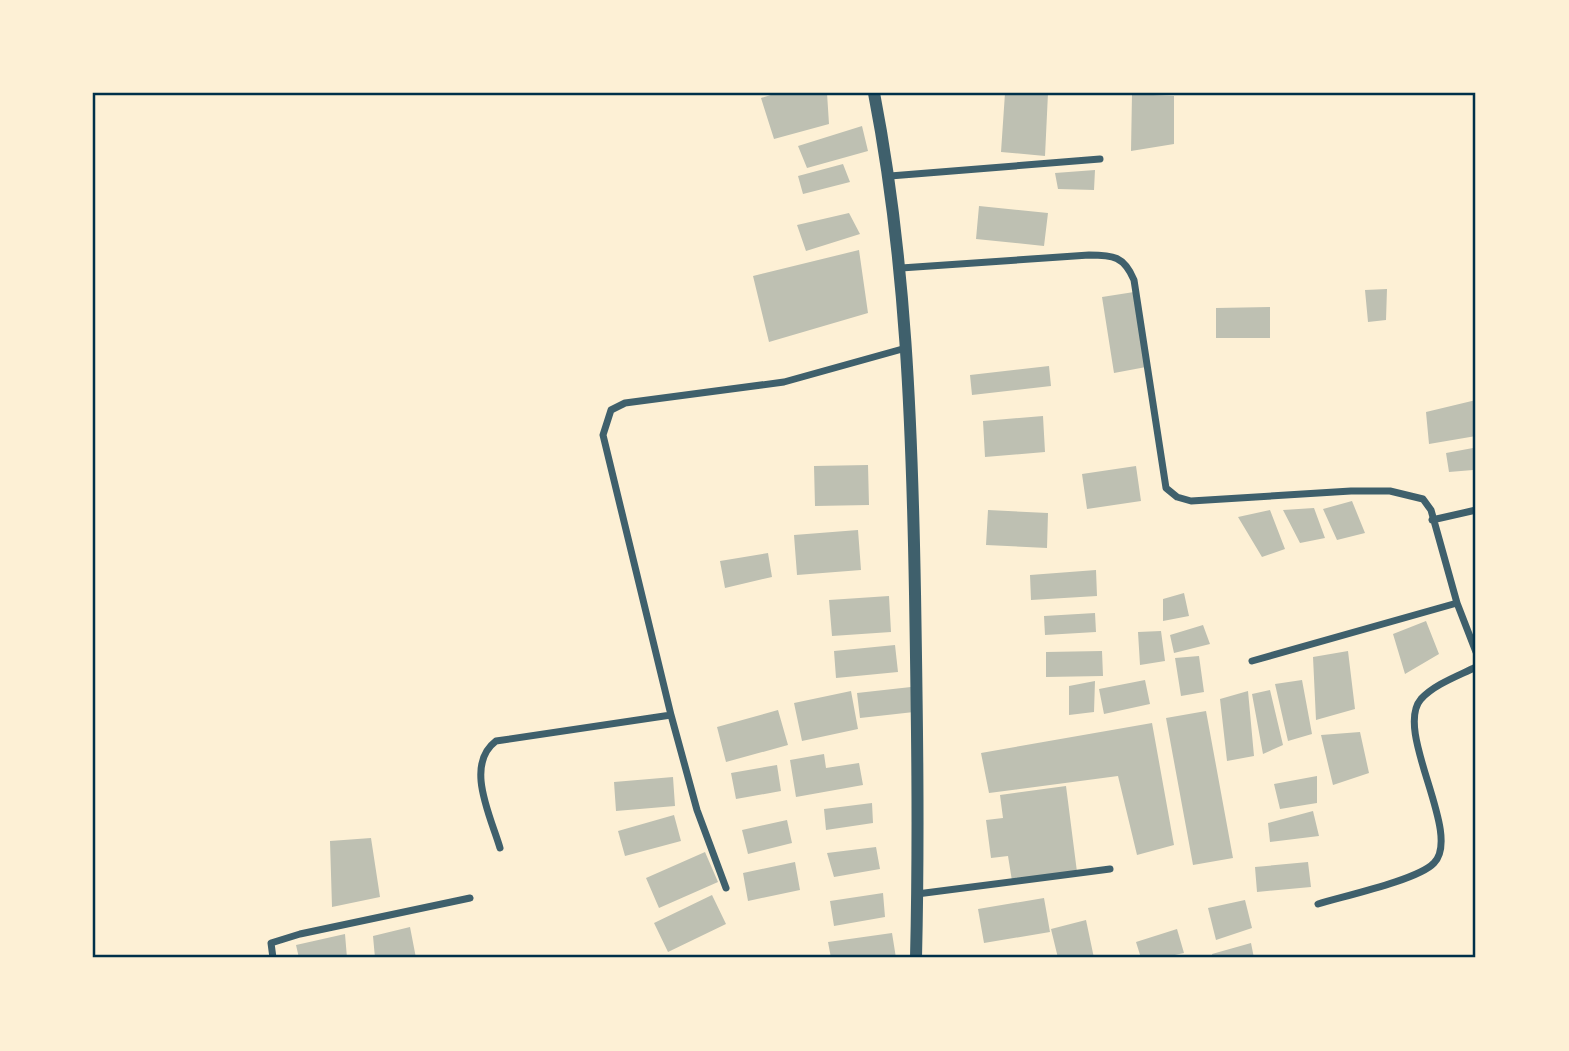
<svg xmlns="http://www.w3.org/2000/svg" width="1569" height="1051" font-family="'PT Sans',sans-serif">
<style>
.building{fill:#bec0b2}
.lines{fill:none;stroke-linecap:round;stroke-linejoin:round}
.minor{stroke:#3f606c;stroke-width:7}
.tertiary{stroke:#3f606c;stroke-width:12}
.neatline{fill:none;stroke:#003049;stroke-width:2.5}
</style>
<rect width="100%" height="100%" fill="#fdf0d5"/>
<!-- building -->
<path class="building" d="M777,93H827L829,124L774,139L761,98Z
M1005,93H1048L1045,156L1001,152Z
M1132,94L1174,96V144L1131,151Z
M862,126L868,151L807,168L798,146Z
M843,164L850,182L803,194L798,176Z
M1095,170L1094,190L1058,189L1055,173Z
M979,206L1048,213L1044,246L976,239Z
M849,213L860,234L806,251L797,225Z
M859,250L868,313L769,342L753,276Z
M1387,289L1386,320L1368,322L1365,290Z
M1134,292L1146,367L1114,373L1102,297Z
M1270,307V338H1216V308Z
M1049,366L1051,386L972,395L970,375Z
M1476,400V436L1429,444L1426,412Z
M1043,416L1045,452L985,457L983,421Z
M1473,448V470L1449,472L1446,453Z
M868,465L869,505L815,506L814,466Z
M1136,466L1141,501L1087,509L1082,474Z
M1352,501L1365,533L1337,540L1323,509Z
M1314,508L1325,538L1300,543L1283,510Z
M988,510L1048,513L1047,548L986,545Z
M1270,510L1285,549L1262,557L1238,517Z
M858,530L861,570L797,575L794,535Z
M768,553L772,577L725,588L720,561Z
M1096,570L1097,596L1031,600L1030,575Z
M1184,593L1189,616L1163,621V599Z
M889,596L891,632L832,636L829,600Z
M1095,613L1096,632L1045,635L1044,616Z
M1426,621L1439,654L1405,674L1393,634Z
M1203,625L1210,644L1174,653L1170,635Z
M1161,631L1165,661L1140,665L1138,632Z
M895,645L898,672L836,678L834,651Z
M1102,651L1103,676L1046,677V652Z
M1348,651L1355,709L1316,720L1313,657Z
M1199,656L1204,692L1181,696L1175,658Z
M1145,680L1150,704L1104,714L1099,689Z
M1302,680L1312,734L1288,741L1275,684Z
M1095,681L1094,712L1069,715V686Z
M911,687L914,712L860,718L857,693Z
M1270,690L1283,745L1263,754L1252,694Z
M851,691L858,729L802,741L794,703Z
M1248,691L1254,756L1227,761L1220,699Z
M778,710L788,745L726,762L717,727Z
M1206,711L1233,858L1193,865L1166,718Z
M1152,723L1174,845L1137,855L1118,776L989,793L981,753Z
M1360,732L1369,773L1333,785L1321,735Z
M824,754L826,768L859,763L863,785L796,797L790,760Z
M777,765L781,791L736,799L731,773Z
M1317,776V803L1280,809L1274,784Z
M673,777L675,806L616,811L614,782Z
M1066,786L1077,872L1012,881L1008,856L991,858L986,820L1003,818L1000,795Z
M872,803L873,823L826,830L824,809Z
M1313,811L1319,836L1270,842L1268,823Z
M674,815L681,841L625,856L618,831Z
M787,820L792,843L748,854L742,830Z
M371,838L380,897L332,907L330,841Z
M876,847L880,869L834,877L827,853Z
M705,852L718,882L659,908L646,878Z
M795,862L800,890L748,901L743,873Z
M1308,862L1311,887L1257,892L1255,867Z
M883,893L885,917L834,926L830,901Z
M712,895L726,924L668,952L654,923Z
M1044,898L1050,932L984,943L978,909Z
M1245,900L1252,928L1216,940L1208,908Z
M1086,920L1094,958H1058L1051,929Z
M410,927L416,958H375L373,936Z
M1177,929L1184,953L1161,958H1141L1136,942Z
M892,933L896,958H831L828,942Z
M345,934L347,958H299L296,945Z
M1251,943L1254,958H1213L1212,954Z"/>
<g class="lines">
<!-- minor -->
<path class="minor" d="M890,176L1100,159
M901,268L1089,255C1113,255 1124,256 1134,280L1166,488L1177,497L1191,501L1351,491H1390L1423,499L1431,510L1457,603L1476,652
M1432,520L1476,510
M1252,661L1457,603
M671,715L697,810L726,888
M500,848C491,817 464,765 496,741L671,715L603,435L611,410L625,403L784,382L906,348
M917,894L1110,869
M1318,904C1344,896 1418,880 1434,863C1463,834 1393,731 1421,699C1435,684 1458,676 1476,667
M273,958L271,943L300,934L470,898"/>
<!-- tertiary -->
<path class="tertiary" d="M874,93C906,258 912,425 915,593C917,715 919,836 916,958"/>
</g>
<!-- border -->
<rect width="1569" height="1051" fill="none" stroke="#fdf0d5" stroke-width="189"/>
<rect x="94" y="94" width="1380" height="862" class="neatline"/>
</svg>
